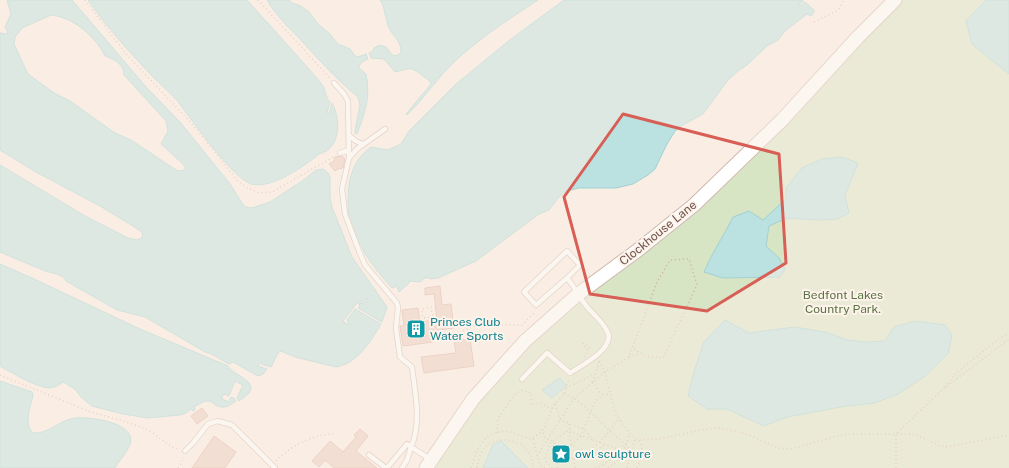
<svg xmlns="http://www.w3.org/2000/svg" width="1009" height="468" font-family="'Public Sans',sans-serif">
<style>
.green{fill:#d7e5c5}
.water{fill:#bbe1e1;stroke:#a2d1d2;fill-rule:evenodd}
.building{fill:#eccabf;stroke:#ddafa1}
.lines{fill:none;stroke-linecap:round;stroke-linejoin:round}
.service-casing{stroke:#c9b5ac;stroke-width:6}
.secondary-casing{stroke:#ceb6ad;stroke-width:15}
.path{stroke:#d1ada2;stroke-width:1.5;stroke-dasharray:1 3;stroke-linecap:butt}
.service{stroke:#fff;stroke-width:4.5}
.secondary{stroke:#fff;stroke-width:13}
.marked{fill:none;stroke:#d75f56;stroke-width:3;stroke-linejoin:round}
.labels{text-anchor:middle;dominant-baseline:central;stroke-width:4;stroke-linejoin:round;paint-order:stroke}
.street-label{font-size:12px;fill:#6f544d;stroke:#fdf3ea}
.park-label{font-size:12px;fill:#5b7446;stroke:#fdf3ea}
.culture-label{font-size:12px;fill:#0d838f;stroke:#fdf3ea;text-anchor:start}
</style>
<rect width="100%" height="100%" fill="#faeee4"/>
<!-- green -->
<path class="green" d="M903,0H1009V468H433L460,427L481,400L530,344L592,292L634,262L683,223L736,175L783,128L881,21Z"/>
<!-- water -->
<path class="water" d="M7,0H72L147,88L180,122L230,184L244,206L250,208L255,207L270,202L305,179L316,170L323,169L328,173L330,177V197L332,207L352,257L387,307L382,322L358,308L360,307L359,304L368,301L367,299L356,304L343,321L347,324L349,322L347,320L355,309L381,324C371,341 357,364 336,367L295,357L281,351L278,353L271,367L261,364L262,362H260L258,366L267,369L263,374L258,376L233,362L229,364C221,360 214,354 205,352L145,317L117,310L66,281L63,277L57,274L45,271L0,252V165L85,216L128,238L137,240L143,237L142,232L136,228L100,206L36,172L0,150V33L6,34L8,32L5,27L11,14ZM51,15C73,17 95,36 105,56C114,59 124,64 124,75L166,121L168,131L161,144L183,164L185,167V170L178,171L173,168L131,140L115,133L70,101L54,93L28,74L14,44L15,37L22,28Z
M88,0H247C272,28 297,55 321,83C326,89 325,97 330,102L327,113L329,114L332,103C341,119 341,149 319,154C305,166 270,190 251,184C230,176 191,118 175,98C168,91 160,84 153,77C132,55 105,25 88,0Z
M267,0H289L292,3L301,6L309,12L318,24L330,34L338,44L350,49L355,56L358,57L366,54L368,59L362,62L359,66L360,69L366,74C371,97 365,112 357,134L355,133V131L360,105L358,97C336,79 318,59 299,38C287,26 275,14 267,0Z
M380,0H538C509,19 480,38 454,62C437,78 424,99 407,115L406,114L431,84L430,81C425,78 416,70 412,69C408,68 400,71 395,72L384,59L371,58L369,53L373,51L374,48L380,45L386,47L393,56L398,55L401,52C401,44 397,39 392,33C389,29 387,23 386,18C384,12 384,5 380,0Z
M564,0H803V1L799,5L800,6L805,2L814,10V12L811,16L807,14L785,31L778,40L767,46L747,65L738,71L728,80L703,114L681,126L675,131L667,144L655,169L648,175L633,184L616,188H579L567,191L559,197L549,210L539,214L476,261L438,278L431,279L425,277L424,279L420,282L409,281V283L399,292L397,286L392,288C382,277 372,265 364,252C363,250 363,248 362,246C361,244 359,244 358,242C347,226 347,204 349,185C351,170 358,156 371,147L388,150L401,144L409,131L456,84L511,39Z
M986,0H1009V74L972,44L966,21Z
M842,157L858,163L845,195L849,213L837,219L818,220L787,218L769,226L766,246L779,258L785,269L780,277L723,278L704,272C712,252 724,236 733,217L749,211L763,220L786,199V188L802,168L822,159Z
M0,264L32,278L140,329L228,366C232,375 258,380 249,393C246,396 242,399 239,401L237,398L243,385L235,381L229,396L224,394L222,397V399L229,402L231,397L234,398L236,401C233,403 228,407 224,407C209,408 216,393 194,407L195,410L193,411L191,409L186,413L180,415L148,418L123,414L92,406L81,397L75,389L63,382C59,385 54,388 49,388C33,386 17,375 3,368L0,366Z
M725,320L749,333L795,327L825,332L847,340L867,342L885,341L894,327L915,321L945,325L952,335L948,354L924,377L898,394L875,403L846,406L787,417L764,426L727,409H707L688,396L694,372L704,342Z
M560,378L566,386L552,398L542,390Z
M0,381L32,392L33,395C31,406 23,423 33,433C47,434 57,423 70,419C84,415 132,421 131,441C130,449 119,461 115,468H0Z
M501,441L528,468H483L493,445Z"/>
<!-- building -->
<path class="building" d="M342,156L345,159L343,168L338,169L335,171L329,164L334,161L335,157Z
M440,286L442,305L451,304L454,328L432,331L433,332H431L433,342L403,346L400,326H404L402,310L418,308L420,322L437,320L434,294L425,295V288Z
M470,339L474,366L424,373L421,357L456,353L454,341Z
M202,408L208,416L197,424L191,416Z
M360,429L368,436L356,451L377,468H334L325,460L319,467L312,461L330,441L343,452L356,437L354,435Z
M214,436L236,452L225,468H192Z"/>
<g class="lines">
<defs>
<path id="service" d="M334,83L344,94L348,101L349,158
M385,129L357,149L349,158L342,189L345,214L359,251L365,265L397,303L398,308L396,328L400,357L412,367C415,393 422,422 411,447L430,459
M349,135C354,140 357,143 364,144
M340,153L349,150
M522,379L547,353L570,373C581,366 614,349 608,333C605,324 594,315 588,308C580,299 575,287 567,278L536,305L524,292L567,251L580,265L567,278
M185,451L193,443L208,424L218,421L232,425L275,468
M369,455L386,468
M387,468L407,444L411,447L407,460L402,468"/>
<path id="secondary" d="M426,468L473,399L525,341L577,295L638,250L694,205L782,120L858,37L895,0"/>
</defs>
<!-- service casing -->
<use href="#service" class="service-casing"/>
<!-- secondary casing -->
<use href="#secondary" class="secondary-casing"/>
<!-- path -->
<path class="path" d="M85,0L127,55L194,126L237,180L246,187L259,193L272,192L335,156
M258,0L330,78
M814,22L838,10L844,0
M433,317L423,318L422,309L431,307L436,334L444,336L455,335L478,324L522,325L536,311
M584,357L588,351L583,344L584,343L592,350
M629,357L640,353
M599,361L605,372L615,413L631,435L639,440L660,439L701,430L718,428L744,433L778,448L786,449L795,448L837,436L847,434H915L938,445L946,447L1009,435
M599,362L593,382L601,395
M0,375L88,411L130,423L150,431L172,447L179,449
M945,387L956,373L1001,337L1009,334
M566,388L595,374
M564,394C584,401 595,418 610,431C618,439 626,443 632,453H643
M555,404L560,420L584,429L593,440L618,449L626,444
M569,424L571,445L587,452L598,454L601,446L607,445
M542,429L545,438L553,441L559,457L581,436L593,440
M497,433L498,418L503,412L511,399L521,390L531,393V405L541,403L552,409
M533,439L540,466L545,468
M598,454L618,449
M537,456L574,398L605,372L629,357L657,282L670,260L689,259L697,285L663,358L645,356L633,348
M574,459L575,468
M276,461C290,446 314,434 334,434
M178,468L182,462L183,457
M471,468C477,448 484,428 510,432C517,434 524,437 531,439L540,433L545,426L553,406L564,394L569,379
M477,468C479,453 485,442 501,440C508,439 517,443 523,445L532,458V466L535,468
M552,468L545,459L550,443L569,430L581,436L594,403L602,395L610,394
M557,468L559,457C563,458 570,459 574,458C592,454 608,433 619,419
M595,468L601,466L624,450L630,434
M608,468L629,452L627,448
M627,468L635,438
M637,468C641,458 645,450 639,440
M896,468V434L942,390L1009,339"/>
<!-- service -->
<use href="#service" class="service"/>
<!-- secondary -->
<use href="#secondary" class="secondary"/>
</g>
<!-- marked area -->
<path d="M0 0H1009V468H0ZM623,114L779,154L786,263L707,311L590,294L564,197Z" fill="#faeee4" fill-opacity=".55" fill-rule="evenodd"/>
<path class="marked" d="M623,114L779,154L786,263L707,311L590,294L564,197Z"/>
<!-- icons -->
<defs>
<symbol id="building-square" viewBox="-11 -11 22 22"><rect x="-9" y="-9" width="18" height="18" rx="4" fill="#0f9aa8" stroke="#fdf3ea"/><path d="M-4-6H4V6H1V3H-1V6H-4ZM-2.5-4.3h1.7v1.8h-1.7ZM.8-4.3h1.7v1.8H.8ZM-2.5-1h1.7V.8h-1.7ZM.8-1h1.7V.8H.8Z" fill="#fff"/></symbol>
<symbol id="sight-square" viewBox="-11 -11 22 22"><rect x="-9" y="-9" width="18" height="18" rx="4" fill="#0f9aa8" stroke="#fdf3ea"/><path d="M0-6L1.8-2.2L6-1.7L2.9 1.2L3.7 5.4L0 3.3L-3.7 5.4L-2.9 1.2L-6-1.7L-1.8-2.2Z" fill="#fff"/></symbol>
</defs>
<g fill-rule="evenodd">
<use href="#building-square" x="405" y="318" width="22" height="22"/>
<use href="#sight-square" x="550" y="443" width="22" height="22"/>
</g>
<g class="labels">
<!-- street labels -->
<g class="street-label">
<text transform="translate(658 233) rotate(-39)">Clockhouse Lane</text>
</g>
<!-- park labels -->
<g class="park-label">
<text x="843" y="295">Bedfont Lakes<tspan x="843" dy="14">Country Park.</tspan></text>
</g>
<!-- culture labels -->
<g class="culture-label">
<text x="430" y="322">Princes Club<tspan x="430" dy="14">Water Sports</tspan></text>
<text x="575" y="454">owl sculpture</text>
</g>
</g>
</svg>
